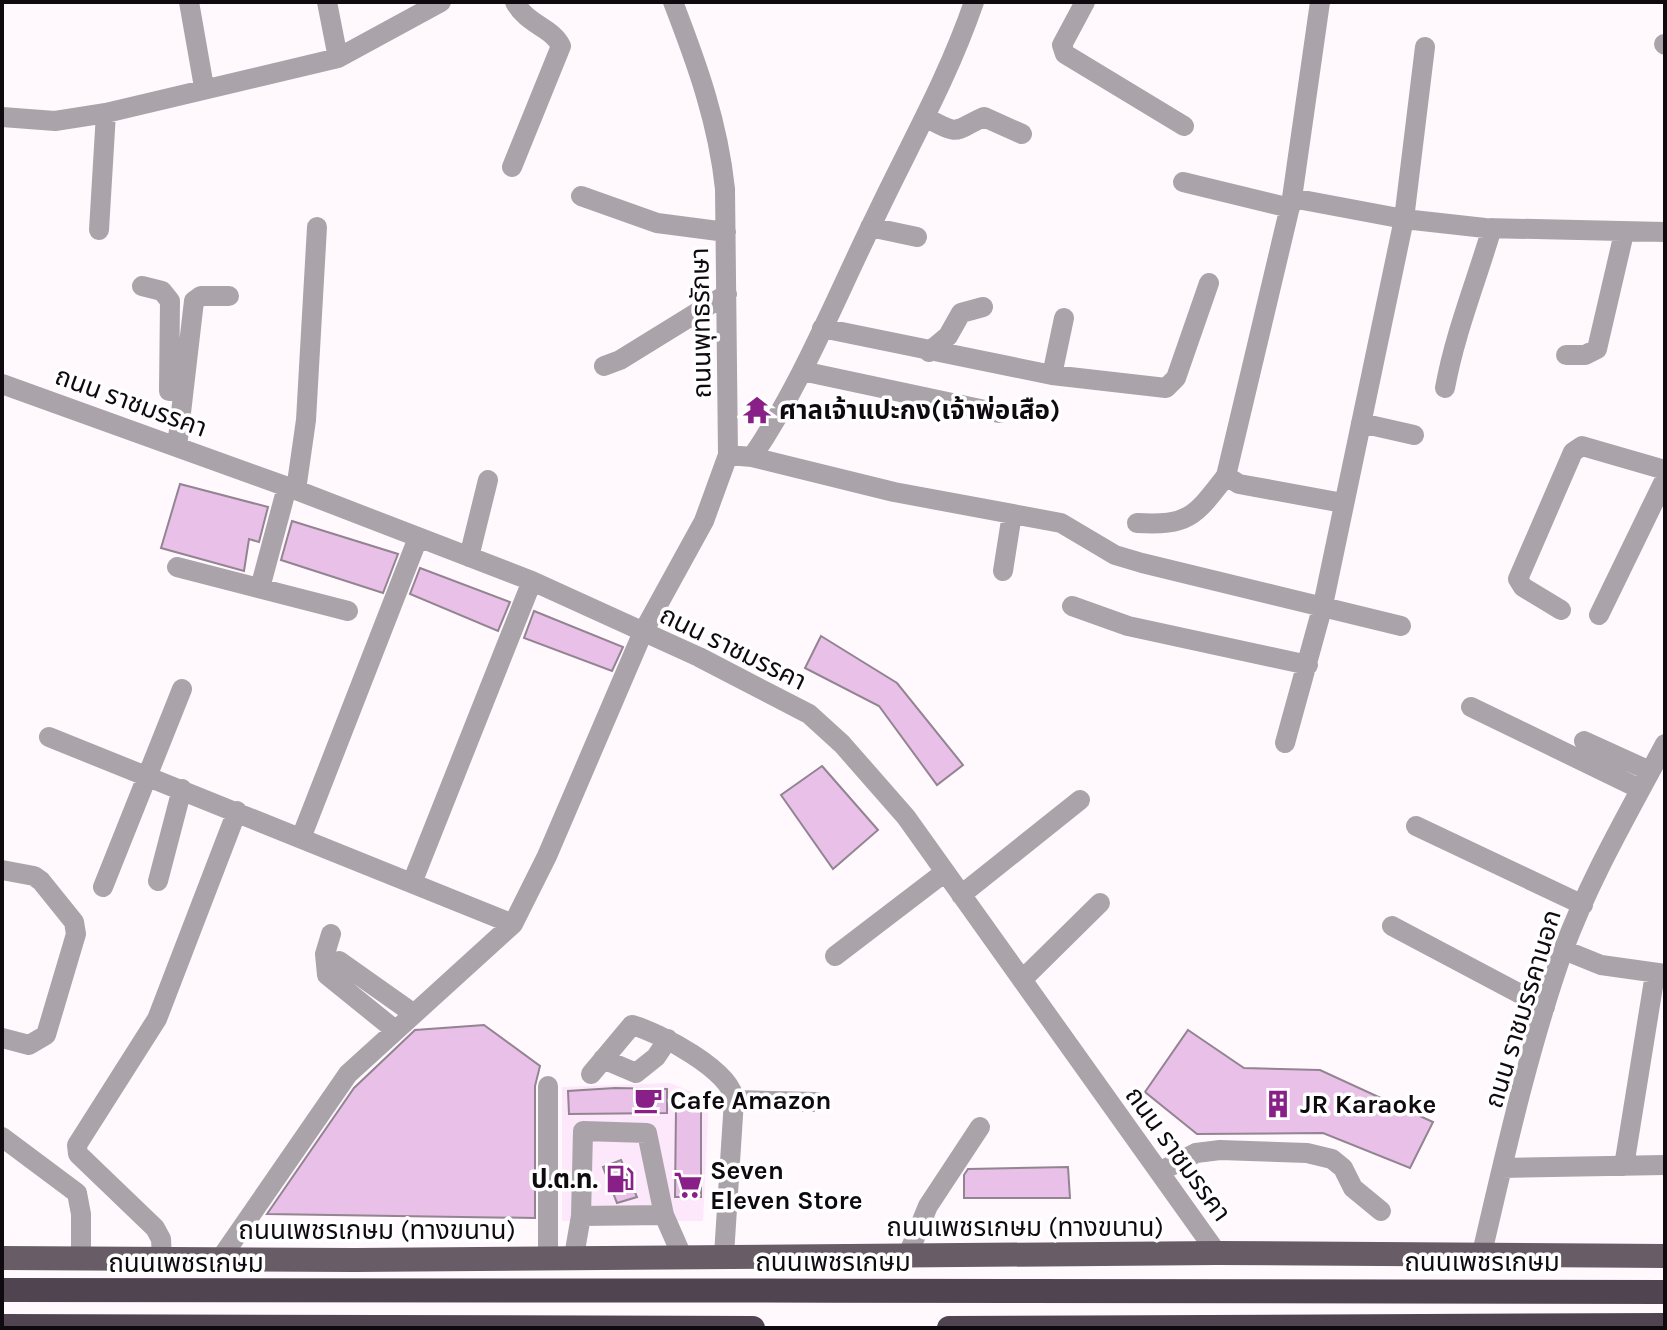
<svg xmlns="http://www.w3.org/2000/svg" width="1667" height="1330" font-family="Karla,'Noto Sans Thai',sans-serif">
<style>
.built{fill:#fce7fb}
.building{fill:#e9c0e7;stroke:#928491;stroke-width:2}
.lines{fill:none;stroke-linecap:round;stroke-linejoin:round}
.minor{stroke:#aaa4aa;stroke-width:20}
.major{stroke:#685d67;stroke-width:24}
.highway{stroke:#504450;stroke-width:24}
.labels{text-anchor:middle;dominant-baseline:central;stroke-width:7;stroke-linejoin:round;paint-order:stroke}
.street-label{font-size:26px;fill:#0f0a0f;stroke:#fff}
.poi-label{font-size:26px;font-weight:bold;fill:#0f0a0f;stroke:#fff;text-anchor:start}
</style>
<rect width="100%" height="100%" fill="#fff9fe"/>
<!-- built -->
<path class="built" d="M670,1083L709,1099L703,1221H562V1087Z"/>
<!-- building -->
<path class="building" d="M180,484L268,507L259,542L249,539L244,571L161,548Z
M292,521L398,554L383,593L281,560Z
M420,568L510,602L498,631L410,594Z
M534,611L623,647L612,671L524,638Z
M821,636L897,683L963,765L937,785L879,706L805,668Z
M822,766L878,830L833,869L781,795Z
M484,1025L540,1066L535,1086V1218L267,1214L354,1088L415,1030Z
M1188,1030L1244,1068L1320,1070L1433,1122L1410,1168L1323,1133L1197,1134L1145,1092Z
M615,1088L667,1089V1113L569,1114L568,1091Z
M676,1108H701V1197H675Z
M621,1160L637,1197L617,1203L603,1167Z
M1068,1167L1070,1198H964V1175L968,1169Z"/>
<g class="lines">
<!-- minor -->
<path class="minor" d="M189,2L204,87
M327,2L338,58
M1085,2L1062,45L1065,54L1184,126
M1320,2L1292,198L1226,476L1239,484L1343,503
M1664,44L1665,45
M2,117L55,121L106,113L338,58L441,2
M927,118C961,137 954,130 984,117L1022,134
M512,167L561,46C552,27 527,25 515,2
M1183,182L1290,208
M581,196L657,223L726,232
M1292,198L1404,219L1485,228L1665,232
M870,227L917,237
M99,230L106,113
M142,286L162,291L170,301L169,391
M822,328L1052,375L1166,388L1176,378L1209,283
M929,352L948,336L961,313L983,307
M1566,355H1585L1597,349L1624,233
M604,366L620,360L727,294
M802,371L999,413
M1052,375L1064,318
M2,384L296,490L532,581L699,657L809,714L842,744L906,817L1217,1253
M1445,388C1455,333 1476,282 1492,228
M1361,423L1414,435
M177,447L194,301L201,296H229
M728,455L752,457L894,492L1061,523L1115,555L1142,563L1401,626
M752,457C801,385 834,302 872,224C908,147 946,83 974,2
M296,490L306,420L317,227
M1137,523C1189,526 1195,516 1226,476
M469,557L488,480
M177,567L348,611
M1003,571L1012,514
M260,588L287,487
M1072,606L1128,626L1308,665
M1561,610L1523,587L1518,579L1573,452L1582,446L1665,470
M1599,615L1665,479
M1471,707L1640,789
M49,737L513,924
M1584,741L1650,771
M1285,743L1323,605L1404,219L1425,47
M1416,826L1583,905
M301,838L418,538
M2,870L34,876L41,881L74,922L76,934L46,1035L29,1045L2,1038
M158,881L182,789
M412,883L532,581
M103,887L182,689
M961,895L1080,800
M1392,926L1545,1007
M331,934L325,954L327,975L395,1030
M1564,950L1601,965L1665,974
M835,956L945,872
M339,961L414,1014
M1022,980L1100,903
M603,1059L636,1073L656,1057L668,1039
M591,1074L632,1025C658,1032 733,1071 734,1100L724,1255
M548,1086V1257
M734,1100L817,1102
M2,1137L77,1193L81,1214V1257
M1624,1166L1655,974
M1502,1168L1665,1165
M1159,1172L1196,1153L1220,1150L1307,1153L1332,1159L1343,1168L1353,1188L1381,1211
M581,1216L664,1215
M574,1256L581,1216L583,1131L647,1133L664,1215L682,1256
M907,1257L928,1206L980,1127
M1481,1257C1505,1155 1528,1050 1563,951C1590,878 1629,812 1665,744
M162,1258L161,1239L155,1228L78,1154L77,1145L157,1019L237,811
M221,1258L348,1074L513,924L547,856L643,632L704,521L728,455L725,189C718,122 697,64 673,2"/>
<!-- major -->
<path class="major" d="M2,1258L355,1260L1217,1253L1665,1256"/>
<!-- highway -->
<path class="highway" d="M2,1290C556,1293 1111,1288 1665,1292
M2,1326L753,1328
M949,1328L1665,1325"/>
</g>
<!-- icons -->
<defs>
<symbol id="temple-bare" viewBox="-9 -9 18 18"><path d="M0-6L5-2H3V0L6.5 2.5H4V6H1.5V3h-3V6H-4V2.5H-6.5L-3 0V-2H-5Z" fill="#882087" stroke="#fff" stroke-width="2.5" paint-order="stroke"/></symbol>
<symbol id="cafe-bare" viewBox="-9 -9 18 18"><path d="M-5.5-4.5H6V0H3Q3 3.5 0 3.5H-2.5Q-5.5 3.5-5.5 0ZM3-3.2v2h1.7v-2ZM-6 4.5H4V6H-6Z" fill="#882087" stroke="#fff" stroke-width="2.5" paint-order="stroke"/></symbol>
<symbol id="building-bare" viewBox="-9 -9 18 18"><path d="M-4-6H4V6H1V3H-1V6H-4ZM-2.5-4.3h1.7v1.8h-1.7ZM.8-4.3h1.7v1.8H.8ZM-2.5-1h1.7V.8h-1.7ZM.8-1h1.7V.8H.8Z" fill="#882087" stroke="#fff" stroke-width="2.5" paint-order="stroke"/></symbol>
<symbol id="fuel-bare" viewBox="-9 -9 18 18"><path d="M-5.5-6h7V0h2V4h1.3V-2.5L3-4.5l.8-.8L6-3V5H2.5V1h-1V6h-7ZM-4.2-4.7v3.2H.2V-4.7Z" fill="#882087" stroke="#fff" stroke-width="2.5" paint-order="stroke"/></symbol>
<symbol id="supermarket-bare" viewBox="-9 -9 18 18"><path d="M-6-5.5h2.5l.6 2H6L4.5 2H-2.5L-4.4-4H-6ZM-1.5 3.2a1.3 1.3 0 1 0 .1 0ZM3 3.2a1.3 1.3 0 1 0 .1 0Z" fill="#882087" stroke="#fff" stroke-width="2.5" paint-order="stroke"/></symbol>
</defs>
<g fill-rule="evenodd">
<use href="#temple-bare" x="737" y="390" width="40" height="40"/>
<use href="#cafe-bare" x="628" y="1080" width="40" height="40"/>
<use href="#building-bare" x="1258" y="1084" width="40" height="40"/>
<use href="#fuel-bare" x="600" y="1159" width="40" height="40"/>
<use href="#supermarket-bare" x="668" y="1165" width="40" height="40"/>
</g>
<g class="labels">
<!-- street labels -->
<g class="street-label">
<text transform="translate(701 323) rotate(-91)">ถนนพุทธรักษา</text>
<text transform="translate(131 402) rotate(20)">ถนน ราชมรรคา</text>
<text transform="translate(733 648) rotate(26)">ถนน ราชมรรคา</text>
<text transform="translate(1523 1009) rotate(-73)">ถนน ราชมรรคานอก</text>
<text transform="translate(1178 1154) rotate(54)">ถนน ราชมรรคา</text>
<text x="1025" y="1227">ถนนเพชรเกษม (ทางขนาน)</text>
<text x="377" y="1230">ถนนเพชรเกษม (ทางขนาน)</text>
<text x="833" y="1262">ถนนเพชรเกษม</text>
<text x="1482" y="1262">ถนนเพชรเกษม</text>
<text x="186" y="1263">ถนนเพชรเกษม</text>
</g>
<!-- poi labels -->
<g class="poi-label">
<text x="779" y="410">ศาลเจ้าแปะกง(เจ้าพ่อเสือ)</text>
<text x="670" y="1100">Cafe Amazon</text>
<text x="1300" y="1104">JR Karaoke</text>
<text x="710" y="1170">Seven<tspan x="710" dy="30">Eleven Store</tspan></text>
<text x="598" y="1179" text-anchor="end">ป.ต.ท.</text>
</g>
</g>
<!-- border -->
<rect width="1667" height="1330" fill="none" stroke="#0f0a0f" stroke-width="8"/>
</svg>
